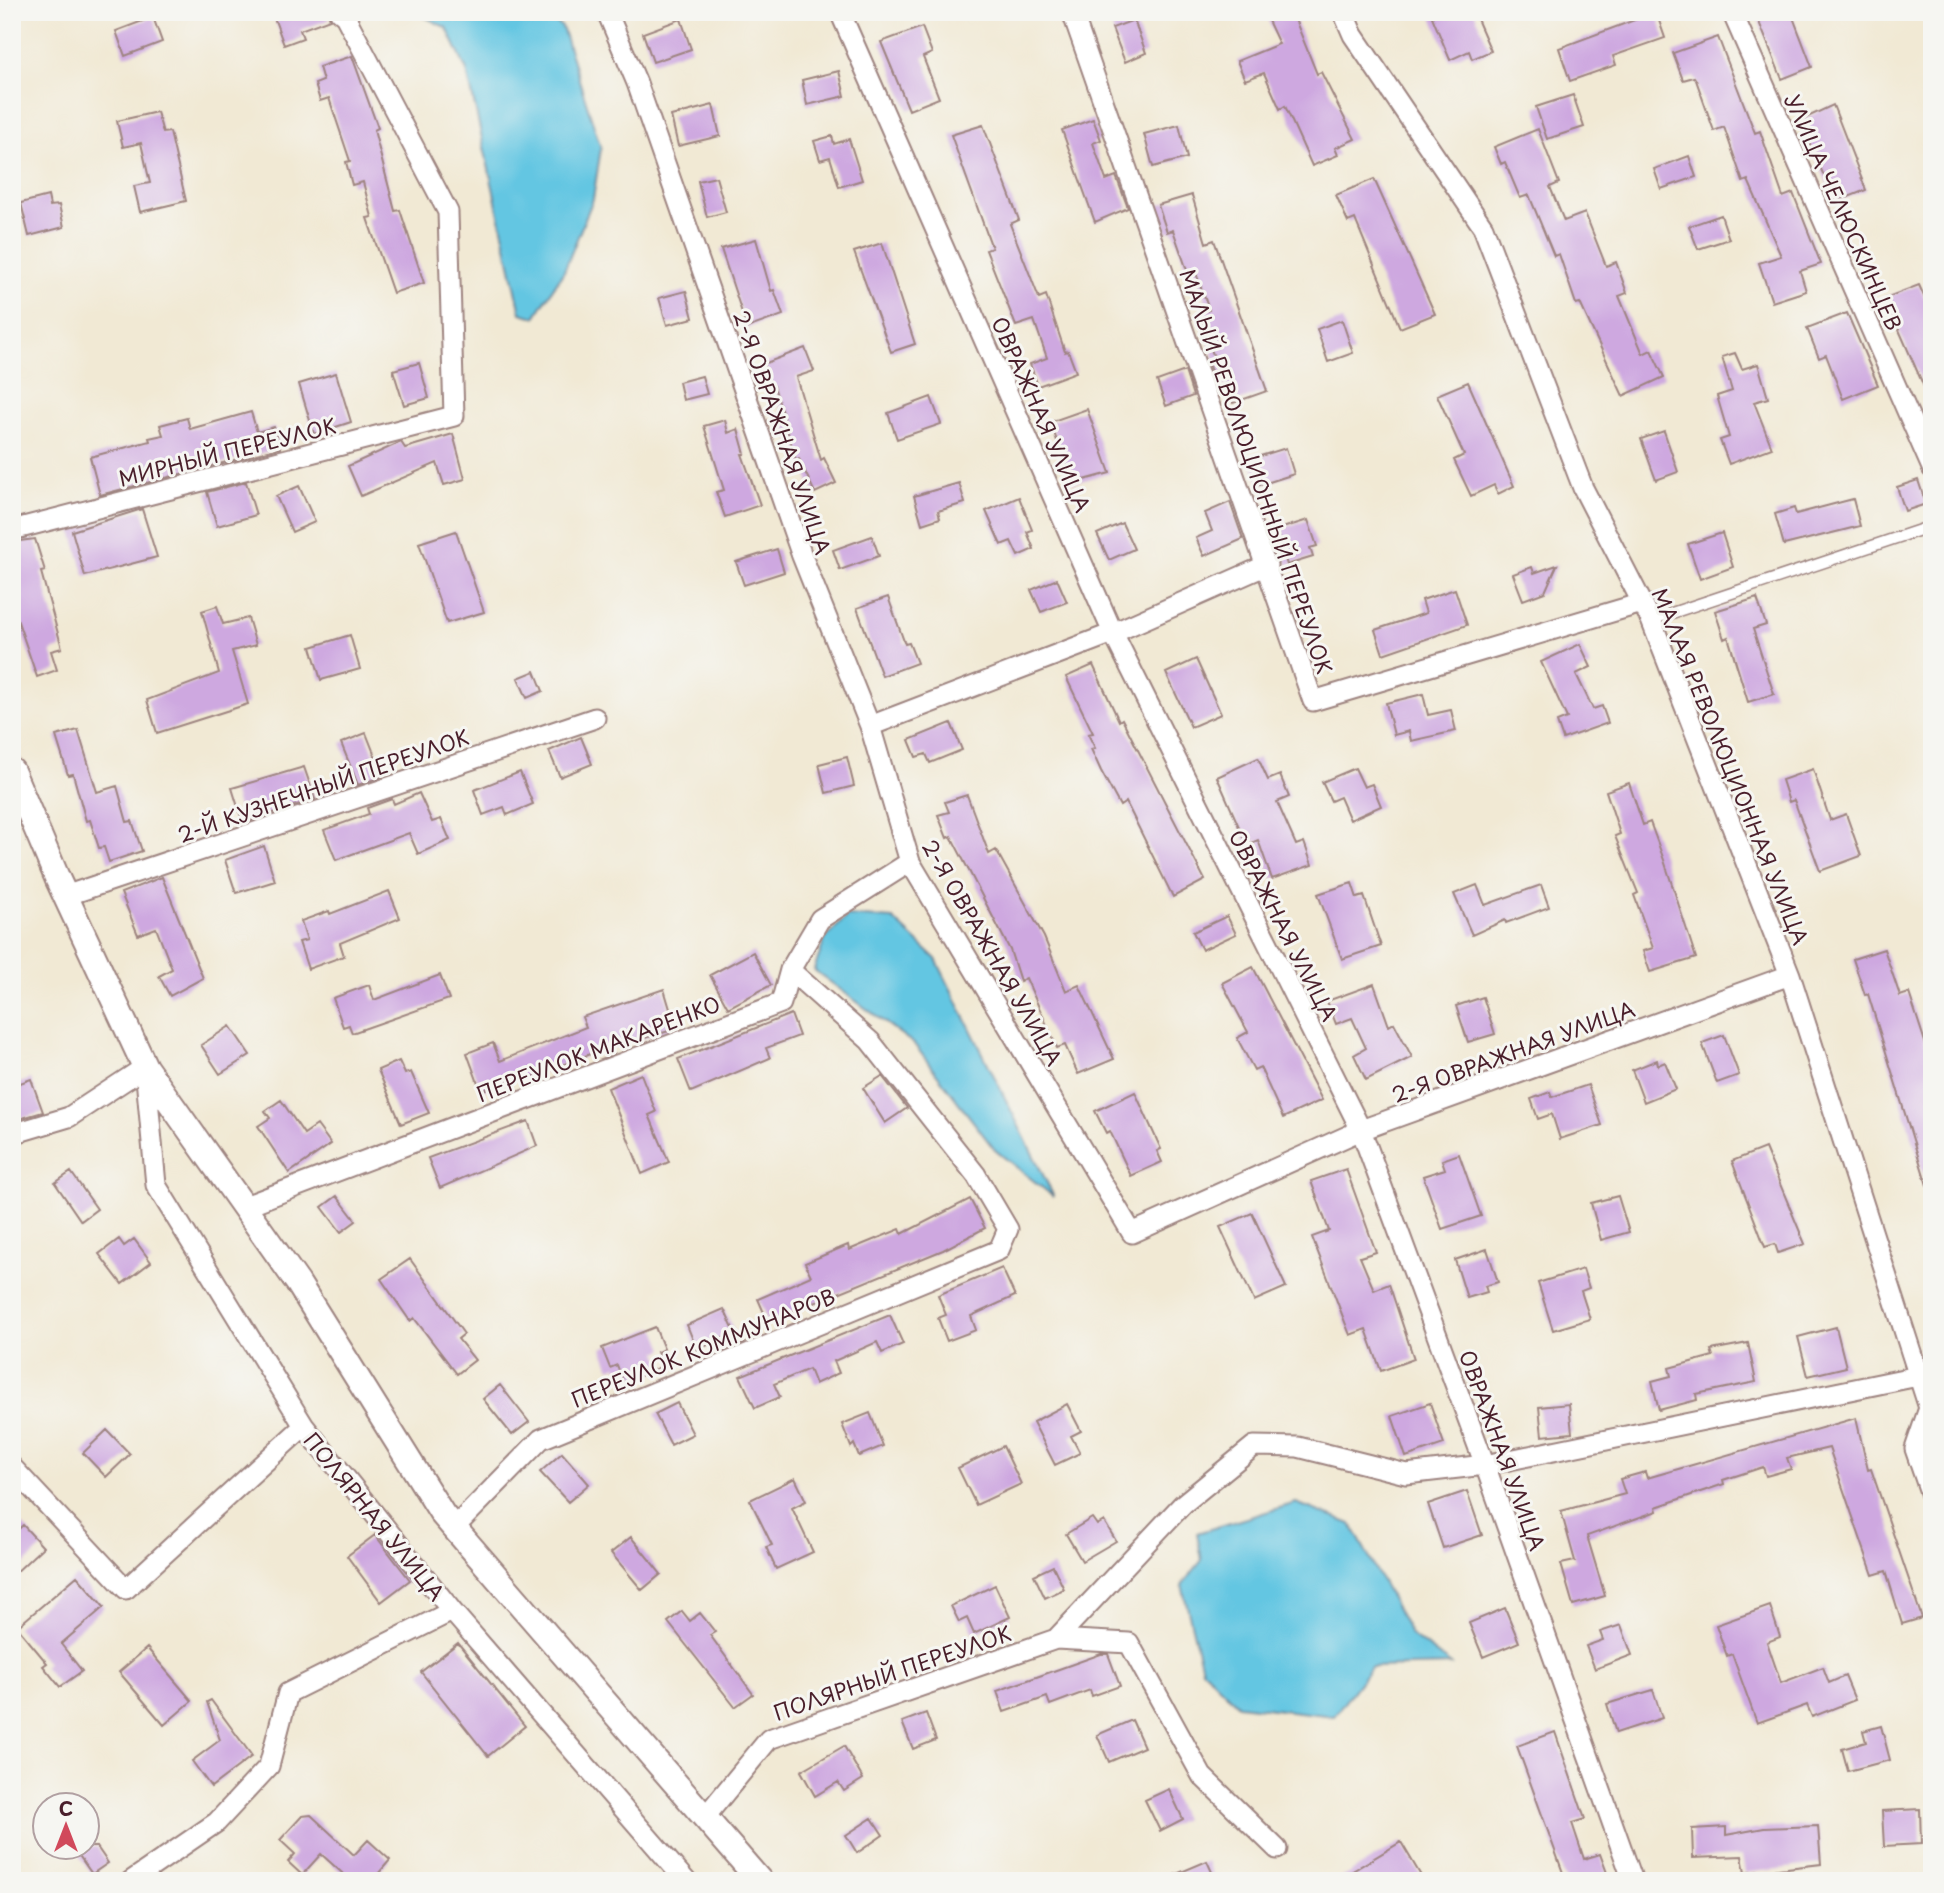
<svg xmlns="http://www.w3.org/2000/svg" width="1944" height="1893" font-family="'Playpen Sans',sans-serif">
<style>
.water{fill:#64c6e2;stroke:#577286;stroke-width:2}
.building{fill:#cea8e0}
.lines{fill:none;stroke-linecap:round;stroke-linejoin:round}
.service-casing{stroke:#9e8480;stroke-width:13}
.minor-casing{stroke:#9e8480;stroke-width:23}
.tertiary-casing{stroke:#9e8480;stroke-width:28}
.service{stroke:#fff;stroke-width:10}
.minor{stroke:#fff;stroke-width:19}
.tertiary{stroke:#fff;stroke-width:24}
.labels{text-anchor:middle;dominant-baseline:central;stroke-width:6;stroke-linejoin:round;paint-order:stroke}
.street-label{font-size:21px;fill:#4a1f2b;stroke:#f6f6f2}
</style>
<rect width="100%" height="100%" fill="#f6f6f2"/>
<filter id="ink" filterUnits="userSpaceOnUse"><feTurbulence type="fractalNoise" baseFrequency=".0143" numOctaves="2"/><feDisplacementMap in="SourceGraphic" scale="14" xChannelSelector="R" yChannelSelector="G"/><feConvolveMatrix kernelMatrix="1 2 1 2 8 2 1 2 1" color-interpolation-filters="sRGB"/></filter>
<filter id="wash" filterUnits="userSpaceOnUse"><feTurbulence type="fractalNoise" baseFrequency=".00686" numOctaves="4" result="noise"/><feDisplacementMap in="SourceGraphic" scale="28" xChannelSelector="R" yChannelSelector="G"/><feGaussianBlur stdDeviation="1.57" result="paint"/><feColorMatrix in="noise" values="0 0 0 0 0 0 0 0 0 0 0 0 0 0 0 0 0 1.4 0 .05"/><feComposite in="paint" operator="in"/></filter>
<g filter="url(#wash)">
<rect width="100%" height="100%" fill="#f1e9d4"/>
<!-- water -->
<path class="water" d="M415,12H541L562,27L601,148L593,199L564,271L535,317L521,313L467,71L447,28Z
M847,916L893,919L936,959L1054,1197L995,1150L914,1044L814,970L825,939Z
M1296,1503L1351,1524L1411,1635L1451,1665L1371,1667L1334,1716L1238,1705L1202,1669L1182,1585L1202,1560L1197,1533Z"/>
<g id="blocks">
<!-- building -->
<path class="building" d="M272,12H328L330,19L300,30L303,38L284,45Z
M1264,12H1292L1317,74L1321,72L1355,139L1335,148L1338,155L1312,166L1285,106L1280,109L1264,73L1245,80L1237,61L1279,44Z
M1430,12H1474L1491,51L1472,59L1469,51L1450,60Z
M1656,12L1665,38L1613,56L1616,65L1570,81L1559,48Z
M1755,12H1791L1812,67L1782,79Z
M153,17L162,42L125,56L116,31Z
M681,19L691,49L653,62L643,33Z
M1134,20L1146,53L1125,62L1112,28Z
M922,27L932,53L923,57L939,98L909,110L881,42Z
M1718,37L1755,133L1760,131L1783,197L1793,193L1821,264L1800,271L1806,291L1772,302L1759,263L1781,256L1748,180L1743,182L1724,127L1714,131L1696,80L1694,77L1683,80L1673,53Z
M352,56L378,128L374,130L395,211L400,210L424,283L393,293L367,218L372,217L363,182L352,185L346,162L350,161L329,98L320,101L315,84L323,81L319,67Z
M839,71L845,96L807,105L802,80Z
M1573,95L1584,127L1547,139L1536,107Z
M713,105L720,136L678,146L671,116Z
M1833,105L1866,190L1836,202L1799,121Z
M157,112L163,133L170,132L186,201L140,212L134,186L150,183L141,143L123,147L117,121Z
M1093,119L1101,140L1093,143L1106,180L1116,176L1128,208L1095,222L1062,130Z
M983,125L1019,220L1010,224L1039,298L1046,295L1065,352L1068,351L1076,372L1038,386L1030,364L1047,358L1034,320L1016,326L986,250L992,248L951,135Z
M1179,125L1187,158L1153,167L1144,134Z
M1538,129L1559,183L1550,187L1564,221L1585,213L1606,266L1616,262L1627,293L1619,296L1643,354L1651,350L1664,377L1623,396L1580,303L1576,304L1559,254L1554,256L1529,195L1520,198L1505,162L1501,164L1494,147Z
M832,136L834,144L849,139L862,180L839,187L830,157L820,160L814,141Z
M1689,156L1696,177L1661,189L1654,169Z
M716,177L726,212L707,217L698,181Z
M1374,179L1435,314L1400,328L1355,219L1348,222L1336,195Z
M1192,195L1206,243L1214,240L1267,391L1233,403L1226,385L1217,388L1208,363L1215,360L1198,314L1209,310L1196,273L1189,276L1173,230L1167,232L1158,205Z
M48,196L50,206L59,205L64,227L29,236L21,203Z
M1721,215L1729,239L1698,249L1689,226Z
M756,239L771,291L774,290L783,315L747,328L721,249Z
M882,243L915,344L891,352L854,252Z
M1919,285L1932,314V405L1885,298Z
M686,291L693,318L667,325L659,298Z
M1847,313L1878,385L1843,399L1826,355L1819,358L1807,328Z
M1342,320L1353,353L1328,362L1317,329Z
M805,348L814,371L796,377L821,460L824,458L836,483L815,493L799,459L796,460L774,386L771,387L763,364Z
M1735,353L1742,369L1758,364L1768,398L1754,402L1772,448L1729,464L1720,440L1729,437L1717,396L1732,391L1722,357Z
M419,363L429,398L404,405L393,370Z
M1185,371L1193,396L1166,406L1157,381Z
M336,373L351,422L314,434L299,384Z
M702,376L707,394L683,400L679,382Z
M1468,382L1514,486L1498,494L1494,485L1471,496L1454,460L1464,455L1437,395Z
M931,397L941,424L897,439L888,413Z
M1087,409L1110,473L1073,483L1050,422Z
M251,412L257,432L274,427L280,448L100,495L90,457L150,441L149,438L163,435L160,425L187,418L190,429Z
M725,420L728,433L738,429L745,454H742L760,505L725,517L716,492L724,490L704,426Z
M1664,431L1678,472L1656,480L1641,439Z
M453,434L465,479L444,485L437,463L361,496L348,466L401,442L405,448Z
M1286,448L1294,474L1260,485L1251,459Z
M1918,480L1926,504L1905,511L1897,487Z
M246,482L256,515L217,526L207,492Z
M959,483L965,503L938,511L940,518L922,524L914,496Z
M299,486L315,522L292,532L276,496Z
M1019,497L1032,530L1027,532L1034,549L1018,556L1011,541L1001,545L986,511Z
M1853,499L1860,526L1784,545L1775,514L1794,508L1796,514Z
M1230,502L1243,539L1204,556L1196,538L1212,531L1205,513Z
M142,509L157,557L85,576L72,531Z
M1308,520L1317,546L1310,548L1313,557L1287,565L1276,530Z
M1122,523L1134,549L1109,560L1097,534Z
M456,531L484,612L447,623L419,543Z
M1722,533L1733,567L1700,579L1688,544Z
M872,536L879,556L840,570L833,550Z
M35,539L45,571L41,572L62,648L51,651L57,670L37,677L12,604V542Z
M777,549L784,572L744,585L736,562Z
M1557,565L1545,592L1523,600L1513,574L1532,567L1534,573Z
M1057,579L1067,602L1041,612L1031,590Z
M1455,589L1467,625L1383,654L1375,630L1426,613L1422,600Z
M888,597L905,644L909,643L917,663L882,676L857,608Z
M1757,598L1766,625L1753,629L1774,694L1748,702L1728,637L1724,639L1715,611Z
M217,606L223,624L248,618L256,645L232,651L248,704L157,733L147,700L219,673L202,611Z
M350,635L360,669L321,680L311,647Z
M1580,644L1591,667L1576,674L1593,709L1602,706L1608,723L1563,739L1557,722L1567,718L1541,662Z
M1196,659L1221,714L1191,727L1166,673Z
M1093,665L1119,721L1122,719L1205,880L1173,897L1126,802L1120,806L1101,771L1091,749L1095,748L1088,734L1093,733L1066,677Z
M535,671L543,691L527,698L518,678Z
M1423,694L1428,715L1451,710L1456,731L1411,741L1409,731L1394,735L1386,703Z
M951,723L962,750L930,763L926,754L916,757L909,740Z
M78,730L97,792L117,786L127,822L132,821L142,851L109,862L104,847L99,848L90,820L86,821L73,774L68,775L56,736Z
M366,733L383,776L358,785L341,743Z
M581,737L592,764L560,777L549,751Z
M847,757L854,786L826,793L819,764Z
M1258,758L1268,780L1280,775L1289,797L1277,802L1296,845L1304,842L1312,865L1272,879L1258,840L1247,845L1217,777Z
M304,767L315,799L243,823L232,788Z
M1355,768L1364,787L1372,784L1381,806L1350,820L1340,797L1331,801L1322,782Z
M1813,769L1830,820L1846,814L1861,856L1820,871L1794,800L1789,802L1782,780Z
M520,772L533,804L507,815L504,807L483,815L474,790Z
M1629,783L1643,825L1650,822L1664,860L1696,958L1650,972L1643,951L1653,948L1634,895L1638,893L1615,836L1620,834L1606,791Z
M419,793L432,822L441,819L450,840L418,854L409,833L336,860L324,830L369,814L367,808L392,799L394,804Z
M967,795L989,854L996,850L1044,937L1066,991L1079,985L1114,1059L1078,1074L1065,1045L1057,1048L1026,978L1020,981L1010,950L951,836L947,838L938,815L949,812L945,802Z
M264,846L275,881L236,893L225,860Z
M162,877L203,978L170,996L159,976L172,969L156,928L138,935L121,893Z
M1352,883L1357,898L1364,896L1381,946L1342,959L1318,894Z
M1477,885L1485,905L1541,885L1549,907L1506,923L1505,920L1472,935L1454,894Z
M389,891L400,918L340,943L344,956L308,969L299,942L307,940L301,921L329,911L330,914Z
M1227,916L1236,934L1202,950L1193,932Z
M1884,949L1900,996L1909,993L1926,1045L1932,1043V1184L1927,1185L1868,994L1865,995L1853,959Z
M753,952L771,985L728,1008L710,975Z
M1253,967L1322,1100L1283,1118L1260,1067L1254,1070L1237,1038L1248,1032L1222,983Z
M440,975L449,999L352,1033L349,1025L343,1027L333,998L369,985L374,1000Z
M1374,984L1389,1026L1394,1023L1412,1057L1366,1080L1354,1055L1366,1048L1352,1018L1336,1024L1327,1001Z
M664,989L676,1029L595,1052L524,1080L523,1075L481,1091L467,1053L493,1043L500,1061L586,1027L582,1017Z
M1483,997L1495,1034L1468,1042L1456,1006Z
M791,1014L799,1036L766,1048L770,1058L691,1092L678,1059Z
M230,1026L250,1055L220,1074L201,1045Z
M1724,1035L1739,1075L1717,1083L1702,1043Z
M1657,1060L1658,1065L1665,1062L1676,1089L1644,1102L1632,1070Z
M399,1061L405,1074L411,1072L429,1113L401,1124L378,1070Z
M641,1074L656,1112L649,1115L669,1162L642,1174L608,1088Z
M882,1076L907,1108L885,1123L863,1088Z
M31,1079L43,1112L12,1121V1086Z
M1588,1085L1602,1125L1560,1139L1552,1114L1538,1119L1531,1099L1550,1092L1552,1097Z
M1135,1092L1161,1149L1157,1151L1162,1162L1131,1176L1110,1131L1106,1133L1095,1111Z
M281,1100L304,1134L317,1125L331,1144L289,1173L258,1126L270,1118L265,1111Z
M528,1121L537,1146L440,1188L428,1158Z
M1765,1148L1805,1244L1778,1253L1775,1244L1765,1247L1732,1161Z
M1459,1154L1481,1216L1442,1229L1423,1176L1445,1169L1442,1160Z
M1346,1169L1376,1252L1360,1257L1374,1290L1389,1284L1414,1359L1381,1371L1366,1329L1350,1335L1312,1237L1329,1231L1311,1181Z
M71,1172L97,1209L81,1221L55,1183Z
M337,1196L356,1221L341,1232L322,1207Z
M1618,1196L1629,1232L1601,1240L1591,1203Z
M970,1199L985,1228L943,1250L768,1322L758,1299L811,1276L805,1263L848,1245L849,1250L900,1229L902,1234Z
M1252,1213L1286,1287L1254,1301L1220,1227Z
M119,1239L124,1246L134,1239L151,1262L122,1284L99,1254Z
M1487,1249L1498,1282L1485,1286L1487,1292L1467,1298L1455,1260Z
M410,1259L464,1334L458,1339L475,1360L457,1374L414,1318L410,1321L381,1279Z
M1002,1268L1015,1296L971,1316L976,1330L947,1341L938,1318L946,1315L938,1295Z
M1583,1269L1589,1288L1581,1291L1590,1319L1553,1330L1538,1283Z
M724,1309L735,1333L697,1350L687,1325Z
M890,1315L903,1344L882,1353L877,1342L834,1361L839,1373L815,1384L809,1369L774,1384L780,1397L755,1408L740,1376Z
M655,1327L664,1349L657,1352L663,1366L624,1383L617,1365L610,1368L602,1348Z
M1836,1327L1846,1367L1808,1376L1798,1337Z
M1748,1343L1756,1382L1696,1394L1697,1400L1659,1410L1652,1381L1671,1376L1669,1368L1713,1356L1711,1350Z
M500,1385L529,1422L512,1435L483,1399Z
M677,1403L693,1434L671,1445L655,1414Z
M1430,1403L1444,1444L1406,1457L1392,1416Z
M1067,1404L1081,1431L1071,1436L1080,1453L1055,1465L1033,1422Z
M1569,1404L1572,1433L1542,1436L1539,1407Z
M870,1413L883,1446L859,1456L854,1444L851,1447L842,1424Z
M1856,1418L1868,1470L1871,1469L1922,1618L1902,1624L1886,1571L1873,1575L1829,1448L1787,1458L1791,1469L1766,1476L1763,1467L1723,1480L1724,1484L1656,1507L1657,1511L1587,1536L1605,1596L1573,1605L1561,1564L1575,1561L1561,1511L1625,1494L1620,1479L1645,1472L1647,1478Z
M107,1430L130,1454L106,1477L83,1453Z
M1003,1446L1021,1484L976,1505L958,1468Z
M562,1453L589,1484L568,1502L540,1472Z
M795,1478L806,1501L792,1508L813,1552L776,1569L766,1547L772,1545L750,1500Z
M1467,1491L1482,1535L1443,1548L1428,1504Z
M1092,1518L1097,1525L1104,1521L1116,1541L1082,1561L1066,1534Z
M23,1525L43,1547L12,1576V1535Z
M375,1535L410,1580L381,1602L347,1556Z
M631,1537L661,1574L642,1590L611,1553Z
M1053,1566L1064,1589L1045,1598L1034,1575Z
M77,1576L104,1607L61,1644L82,1671L60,1687L43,1666L47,1663L17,1627Z
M995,1585L1010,1617L974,1634L967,1618L959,1622L951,1606Z
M1770,1606L1780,1637L1767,1642L1781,1683L1823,1667L1829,1683L1845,1676L1855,1700L1812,1717L1807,1705L1757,1723L1732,1654L1727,1656L1716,1625Z
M1505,1608L1519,1642L1483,1657L1469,1623Z
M682,1611L690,1621L700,1613L715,1632L710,1635L753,1694L735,1707L668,1622Z
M1621,1625L1632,1655L1595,1669L1586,1646L1603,1640L1600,1632Z
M458,1643L525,1726L488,1756L421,1672Z
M147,1648L192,1701L164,1725L119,1672Z
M1101,1654H1108L1120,1686L1092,1696L1090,1690L1050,1705L1047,1697L1004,1712L997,1691Z
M1653,1690L1662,1718L1616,1733L1607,1704Z
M211,1700L252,1756L211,1787L192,1761L220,1740L207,1702Z
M926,1713L936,1740L913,1749L902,1722Z
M1132,1720L1144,1747L1109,1762L1097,1735Z
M1881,1726L1890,1760L1848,1771L1842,1749L1866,1742L1863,1731Z
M1555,1732L1585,1819L1572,1823L1584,1859L1600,1854L1610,1881H1566L1517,1746Z
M844,1746L863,1779L844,1791L838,1782L815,1796L801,1771Z
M1169,1789L1183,1819L1160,1831L1145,1800Z
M1920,1809L1921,1844L1884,1846L1882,1811Z
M311,1815L354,1855L368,1840L390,1860L372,1881H351L321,1854L302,1875L288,1862L295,1854L280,1840L302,1816Z
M872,1818L883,1835L857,1853L846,1835Z
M1818,1826L1821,1864L1745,1873L1742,1856L1693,1858L1692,1829L1726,1827V1835L1764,1828Z
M1401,1842L1424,1881H1336Z
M73,1847H97L108,1863L92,1874Z
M1207,1861L1216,1881H1160Z"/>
</g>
</g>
<g filter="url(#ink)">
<use href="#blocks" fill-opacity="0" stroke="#9e8480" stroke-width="2"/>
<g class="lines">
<defs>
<path id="service" d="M1651,620L1932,526"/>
<path id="minor" d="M607,12L637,83L802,556L870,726L910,862L1132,1233L1361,1130L1790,975
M840,12L1113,633L1361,1130L1485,1465L1633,1881
M1072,12L1313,701L1642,603
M1343,12L1353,35L1483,227L1583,488L1651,620L1790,975L1929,1408L1915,1449L1932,1498
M1732,12L1932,468
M12,530L454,416L448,212L345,16L340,12
M870,726L1113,633L1267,565
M65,896L595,718
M12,1134L69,1117L145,1067L156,1185L304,1426L452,1611L686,1881
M245,1206L781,1003L790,970L820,919L910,862
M12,1467L126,1589L304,1426
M454,1528L541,1439L999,1250L1008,1229L976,1175L870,1041L790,970
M1056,1639L1183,1504L1254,1446L1298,1447L1406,1474L1485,1465L1918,1376L1931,1380
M705,1817L769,1739L1056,1639L1129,1643L1202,1776L1277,1849
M131,1881L217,1822L269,1766L288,1693L452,1611"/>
<path id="tertiary" d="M12,771L58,880L145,1067L298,1283L443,1515L760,1881"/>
</defs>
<!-- service casing -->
<use href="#service" class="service-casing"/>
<!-- minor casing -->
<use href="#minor" class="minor-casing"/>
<!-- tertiary casing -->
<use href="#tertiary" class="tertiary-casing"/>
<!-- service -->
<use href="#service" class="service"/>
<!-- minor -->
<use href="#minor" class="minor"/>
<!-- tertiary -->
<use href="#tertiary" class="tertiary"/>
</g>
</g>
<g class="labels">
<!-- street labels -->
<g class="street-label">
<text transform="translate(1844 212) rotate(66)">УЛИЦА ЧЕЛЮСКИНЦЕВ</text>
<text transform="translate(1042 414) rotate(66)">ОВРАЖНАЯ УЛИЦА</text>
<text transform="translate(783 432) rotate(71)">2-Я ОВРАЖНАЯ УЛИЦА</text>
<text transform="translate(227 451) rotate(-14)">МИРНЫЙ ПЕРЕУЛОК</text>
<text transform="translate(1257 471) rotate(71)">МАЛЫЙ РЕВОЛЮЦИОННЫЙ ПЕРЕУЛОК</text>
<text transform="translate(1731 766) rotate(68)">МАЛАЯ РЕВОЛЮЦИОННАЯ УЛИЦА</text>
<text transform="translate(323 785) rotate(-19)">2-Й КУЗНЕЧНЫЙ ПЕРЕУЛОК</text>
<text transform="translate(1284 925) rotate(63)">ОВРАЖНАЯ УЛИЦА</text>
<text transform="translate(993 952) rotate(60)">2-Я ОВРАЖНАЯ УЛИЦА</text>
<text transform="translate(598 1048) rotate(-21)">ПЕРЕУЛОК МАКАРЕНКО</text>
<text transform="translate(1513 1051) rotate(-20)">2-Я ОВРАЖНАЯ УЛИЦА</text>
<text transform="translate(703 1347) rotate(-22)">ПЕРЕУЛОК КОММУНАРОВ</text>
<text transform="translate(1503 1450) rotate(70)">ОВРАЖНАЯ УЛИЦА</text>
<text transform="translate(375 1516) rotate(51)">ПОЛЯРНАЯ УЛИЦА</text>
<text transform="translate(892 1672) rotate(-19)">ПОЛЯРНЫЙ ПЕРЕУЛОК</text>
</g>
</g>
<!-- margin -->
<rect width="1944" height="1893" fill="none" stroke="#f6f6f2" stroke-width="42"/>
<!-- north arrow -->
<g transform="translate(66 1826)"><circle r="33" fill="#f6f6f2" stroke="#b1a0a2" stroke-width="2"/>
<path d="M0-5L12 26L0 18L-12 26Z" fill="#d1495b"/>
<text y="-10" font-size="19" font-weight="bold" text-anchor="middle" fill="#4a1f2b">С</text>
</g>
</svg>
